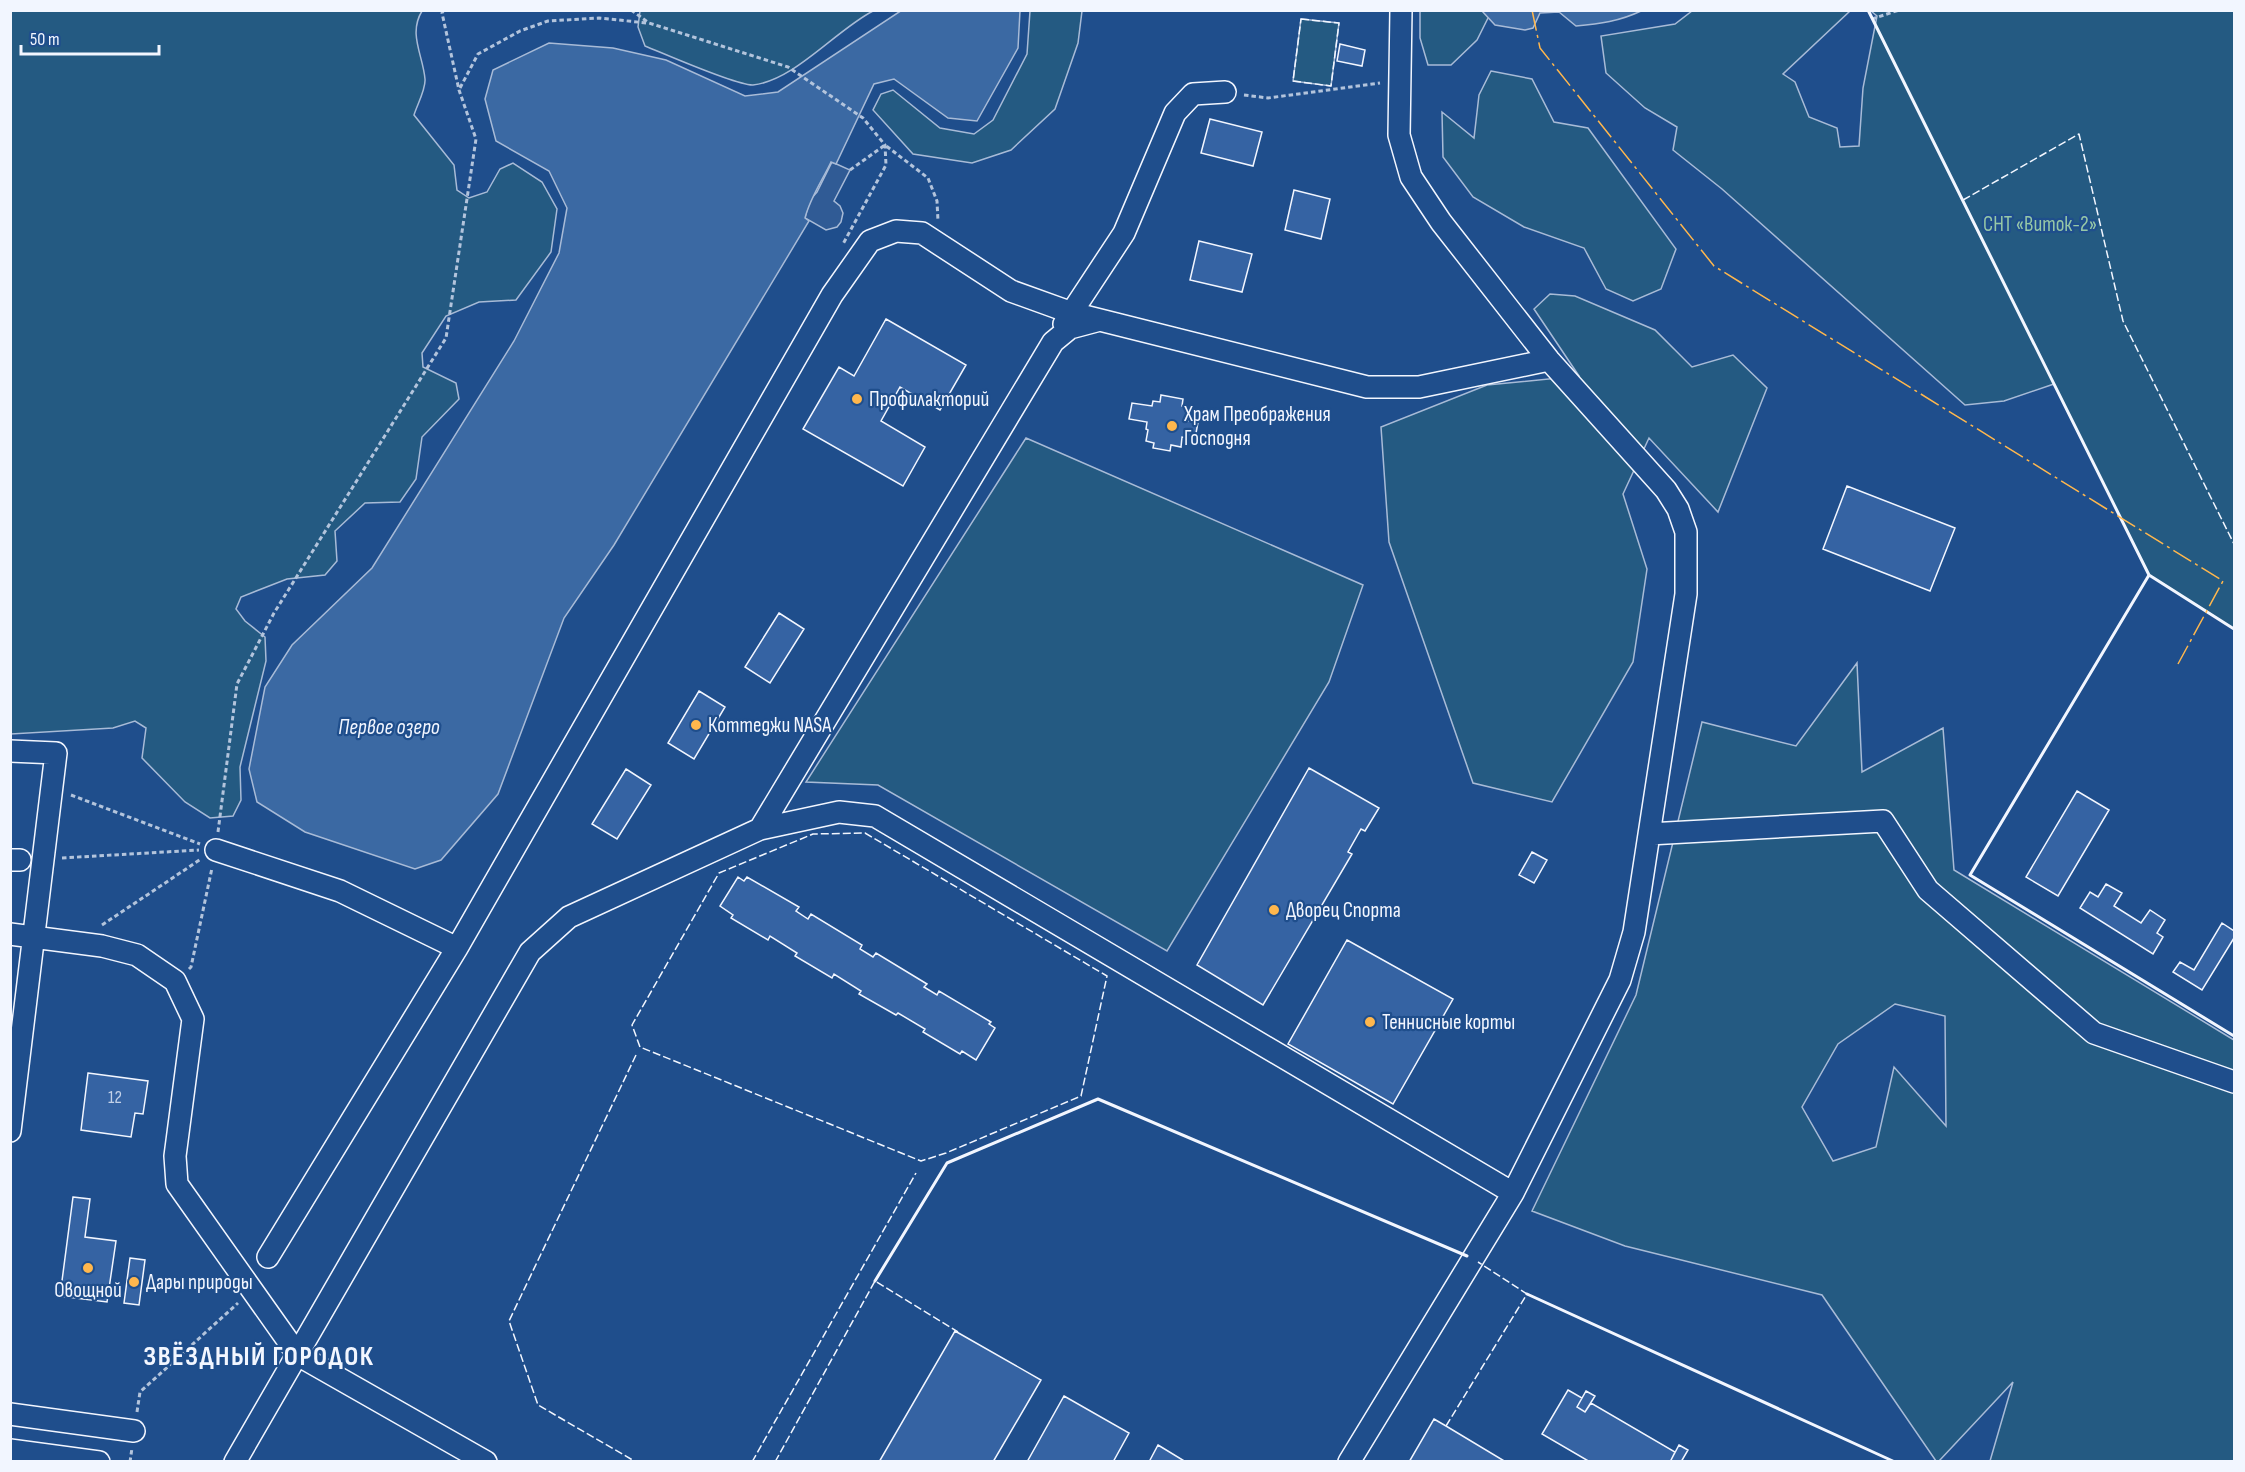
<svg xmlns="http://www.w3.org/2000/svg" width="2245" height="1472" font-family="'Sofia Sans Condensed',sans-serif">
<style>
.green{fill:#245a82;stroke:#a8bbd7;stroke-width:1.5;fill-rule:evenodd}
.parking{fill:#305b95;stroke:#a8bbd7;stroke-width:1.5}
.water{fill:#3b69a3;stroke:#a8bbd7;stroke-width:1.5}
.building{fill:#3563a3;stroke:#f2f6ff;stroke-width:1.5}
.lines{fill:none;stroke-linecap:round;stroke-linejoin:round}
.minor-casing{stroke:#f2f6ff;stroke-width:24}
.path{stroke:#b3c4dc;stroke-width:3;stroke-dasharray:4.5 3;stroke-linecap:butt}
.minor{stroke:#1f4e8c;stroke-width:21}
.fence{stroke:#f2f6ff;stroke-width:1.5;stroke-dasharray:8 3;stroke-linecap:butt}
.wall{stroke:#f2f6ff;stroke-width:3}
.power{stroke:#ffb74d;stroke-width:1.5;stroke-dasharray:21 4.5 3 4.5;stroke-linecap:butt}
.poi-dot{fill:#ffb74d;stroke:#1f4e8c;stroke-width:2}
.labels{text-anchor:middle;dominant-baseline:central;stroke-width:4.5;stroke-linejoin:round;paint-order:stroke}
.number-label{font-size:18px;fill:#c3d1e8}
.park-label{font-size:21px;fill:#97c8a6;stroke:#1f4e8c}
.poi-label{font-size:21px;fill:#f2f6ff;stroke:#1f4e8c;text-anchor:start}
.water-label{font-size:22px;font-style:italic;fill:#f2f6ff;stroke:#1f4e8c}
.district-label{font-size:27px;font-weight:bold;letter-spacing:1.5px;fill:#f2f6ff;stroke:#1f4e8c}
</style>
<rect width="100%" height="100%" fill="#1f4e8c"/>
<!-- green -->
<path class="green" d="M11,10L422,11C408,34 423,55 425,79C426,89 417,105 414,115L454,165L457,190L469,198L487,192L500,169L513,163L542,182L557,209L551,252L516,300L479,302L446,316L422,353L423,367L456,383L459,399L422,437L416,479L400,502L365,503L335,531L337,561L325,575L287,579L241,597L236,609L245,621L265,637L266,661L240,767L241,800L233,816L210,818L185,802L142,758L146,728L135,721L113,728L11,734Z
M1488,10L1490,14L1477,40L1451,65H1428L1420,38V11Z
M640,11V10L873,11C836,30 794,81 753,85C737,86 665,54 645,46L638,27Z
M1030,11H1082L1078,43L1055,109L1011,150L972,163L913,154L873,110L881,94L893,90L940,128L974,134L993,120L1027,54Z
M1692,11H1850L1783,74L1795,82L1809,117L1837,128L1840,147L1859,146L1863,88L1877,16L1871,11H2234V629L2149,575L2054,384L2004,401L1965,405L1722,189L1673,150L1677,127L1645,108L1606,73L1601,36L1675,24Z
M1301,19L1339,23L1331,86L1293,81Z
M1491,71L1532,79L1554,122L1588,128L1676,249L1661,289L1633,301L1606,289L1584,248L1524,227L1473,197L1443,157L1442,112L1474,138L1479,95Z
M1550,294L1575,296L1655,330L1692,367L1733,355L1767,388L1718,512L1649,438L1623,494L1647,569L1633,662L1552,802L1473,783L1389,542L1381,427L1487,385L1579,376L1534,309Z
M1026,438L1363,585L1329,682L1167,951L878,785L806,782Z
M1857,663L1862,772L1943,728L1954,870L2234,1040V1461H1990L2013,1382L1939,1461H1936L1822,1295L1625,1246L1532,1211L1636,995L1702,722L1796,746ZM1895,1004L1945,1016L1946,1126L1894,1067L1876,1147L1833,1161L1802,1107L1838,1044Z"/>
<!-- parking -->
<path class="parking" d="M832,162L850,170L834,201L840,206L843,213L841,222L837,227L826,230L805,218L809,201L817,192Z"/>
<!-- water -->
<path class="water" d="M902,10L1020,11L1018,48L977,121L948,118L894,79L874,84L836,164L831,162C822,181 810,198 805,218L809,221L614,545L564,618L498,794L441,860L415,869L305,832L257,802L249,769L265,687L292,645L372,568L514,341L559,253L567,208L549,171L496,141L485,99L493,70L549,43L613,48L666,60L745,96L778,92Z
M1482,11H1641C1620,21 1600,24 1576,26L1559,12L1540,13L1533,28L1525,30L1495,25Z"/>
<!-- building -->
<path class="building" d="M1340,44L1365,50L1362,66L1337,61Z
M1210,119L1262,132L1253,166L1201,153Z
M1294,190L1330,199L1321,239L1285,230Z
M1199,241L1252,254L1242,292L1190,280Z
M886,319L966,365L940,410L900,387L881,421L925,447L903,486L803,429L839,367L854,376Z
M1161,395L1183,399L1182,406L1187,407L1185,420L1198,422L1195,439L1182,437L1181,447L1171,445L1170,451L1153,448L1154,443L1146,441L1148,430L1146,429L1147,422L1129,419L1132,403L1152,406L1153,401L1160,402Z
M1847,486L1955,528L1930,591L1823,549Z
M779,613L804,629L770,683L745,667Z
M699,691L725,707L694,759L668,743Z
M1309,768L1379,808L1365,831L1361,829L1348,852L1352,854L1263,1005L1197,965Z
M626,769L651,785L617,839L592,824Z
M2077,791L2109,810L2058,896L2026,877Z
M1532,852L1547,860L1534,883L1519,875Z
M738,877L744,881L747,877L799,907L796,911L808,919L811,914L862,945L860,949L873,957L876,953L927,984L924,987L937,995L939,991L991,1022L989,1024L995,1028L976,1060L962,1051L960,1054L923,1032L925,1029L898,1013L896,1015L859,994L861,991L834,974L832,978L795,956L797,953L770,936L768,940L731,918L733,915L720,906Z
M2106,884L2122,893L2114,906L2141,923L2150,910L2165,920L2157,933L2163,937L2153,954L2080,908L2090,892L2098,897Z
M2222,923L2234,931V938L2202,990L2173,972L2180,962L2194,970Z
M1347,940L1453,999L1393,1104L1288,1044Z
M88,1073L148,1081L143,1114L135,1113L131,1137L81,1130Z
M73,1197L90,1199L85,1237L116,1241L107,1302L60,1296Z
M130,1258L145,1260L139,1305L124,1303Z
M955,1331L1041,1380L993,1462H879Z
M1568,1390L1582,1398L1577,1407L1585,1412L1591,1403L1675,1452L1670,1462H1590L1542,1434Z
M1586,1391L1595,1396L1585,1412L1577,1407Z
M1064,1396L1129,1433L1113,1462H1027Z
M1434,1419L1446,1426L1506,1462H1409Z
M1158,1445L1186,1462H1149Z
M1679,1445L1688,1450L1681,1462H1670Z"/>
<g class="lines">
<defs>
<path id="minor" d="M1064,324L1124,233L1175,113L1193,94L1225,92
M10,751L56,753L10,1131
M760,829L1053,342L1070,328L1100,320L1367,387H1419L1549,360
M1649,834L1883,821L1928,890L2094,1033L2234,1082
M216,850L340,891L457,948
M10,860H20
M10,934L102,946L137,955L175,981L193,1019L175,1156L177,1184L298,1355L486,1462
M268,1257L457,948L832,295L870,241L896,231L922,233L1011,291L1072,313L1100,320
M10,1414L134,1431
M10,1450L99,1462
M235,1462L530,952L569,917L760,829L839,812L875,816L1513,1193L1620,980L1634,932L1686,594V532L1678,509L1666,490L1549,360L1441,222L1411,177L1399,135L1401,10
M1349,1462L1513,1193"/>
</defs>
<!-- minor casing -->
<use href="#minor" class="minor-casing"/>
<!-- path -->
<path class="path" d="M631,10L649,23L788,67L863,118L885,145L886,165L843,244
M1872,19L1899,10
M460,88L478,54L520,31L548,21L599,18L647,23
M1244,95L1268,98L1380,83
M850,170L885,145L928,178L937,201L938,221
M71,795L200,844
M218,832L237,684L274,613L446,338L476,139L459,90L442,13L444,10
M62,858L199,850
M102,925L201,859
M189,969L191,967L212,868
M137,1412L140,1392L238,1303
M130,1462L132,1448"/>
<!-- minor -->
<use href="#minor" class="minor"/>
<!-- fence -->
<path class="fence" d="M1301,19L1339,23L1331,86L1293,81Z
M1963,200L2079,134L2123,321L2234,544
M865,833L1107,976L1081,1096L946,1153L921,1161L640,1047L632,1025L719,873L813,834Z
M636,1055L509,1321L538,1405L636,1462
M1446,1426L1527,1294L1478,1262
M752,1462L916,1173
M775,1462L875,1281L958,1332"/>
<!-- wall -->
<path class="wall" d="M1868,10L2149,575L2234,629
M2149,575L1970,875L2234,1036
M875,1281L947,1163L1098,1099L1467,1256
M1527,1294L1895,1462"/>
<!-- power -->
<path class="power" d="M1532,10L1540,48L1714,266L2223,581L2178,664"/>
</g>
<!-- markers -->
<g class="poi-dot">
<circle cx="857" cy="399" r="6"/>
<circle cx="1172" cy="426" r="6"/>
<circle cx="696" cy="725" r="6"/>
<circle cx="1274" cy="910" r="6"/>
<circle cx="1370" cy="1022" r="6"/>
<circle cx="88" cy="1268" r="6"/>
<circle cx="134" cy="1282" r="6"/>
</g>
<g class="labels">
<!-- number labels -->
<g class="number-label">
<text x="115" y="1097">12</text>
</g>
<!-- park labels -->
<g class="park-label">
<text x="2040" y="224">СНТ «Виток-2»</text>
</g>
<!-- poi labels -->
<g class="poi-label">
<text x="869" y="399">Профилакторий</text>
<text x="1184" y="414">Храм Преображения<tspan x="1184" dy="24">Господня</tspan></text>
<text x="708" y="725">Коттеджи NASA</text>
<text x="1286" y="910">Дворец Спорта</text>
<text x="1382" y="1022">Теннисные корты</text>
<text x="146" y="1282">Дары природы</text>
<text x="88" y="1290" text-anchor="middle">Овощной</text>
</g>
<!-- water labels -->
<g class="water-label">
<text x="389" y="727">Первое озеро</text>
</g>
<!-- district labels -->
<g class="district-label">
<text x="259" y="1357">ЗВЁЗДНЫЙ ГОРОДОК</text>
</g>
</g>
<!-- border -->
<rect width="2245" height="1472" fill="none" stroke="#f2f6ff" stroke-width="24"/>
<!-- scale -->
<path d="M21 45v9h138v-9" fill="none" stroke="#f2f6ff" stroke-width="3"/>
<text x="30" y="45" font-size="18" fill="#f2f6ff" stroke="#1f4e8c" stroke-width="4.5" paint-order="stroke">50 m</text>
</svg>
